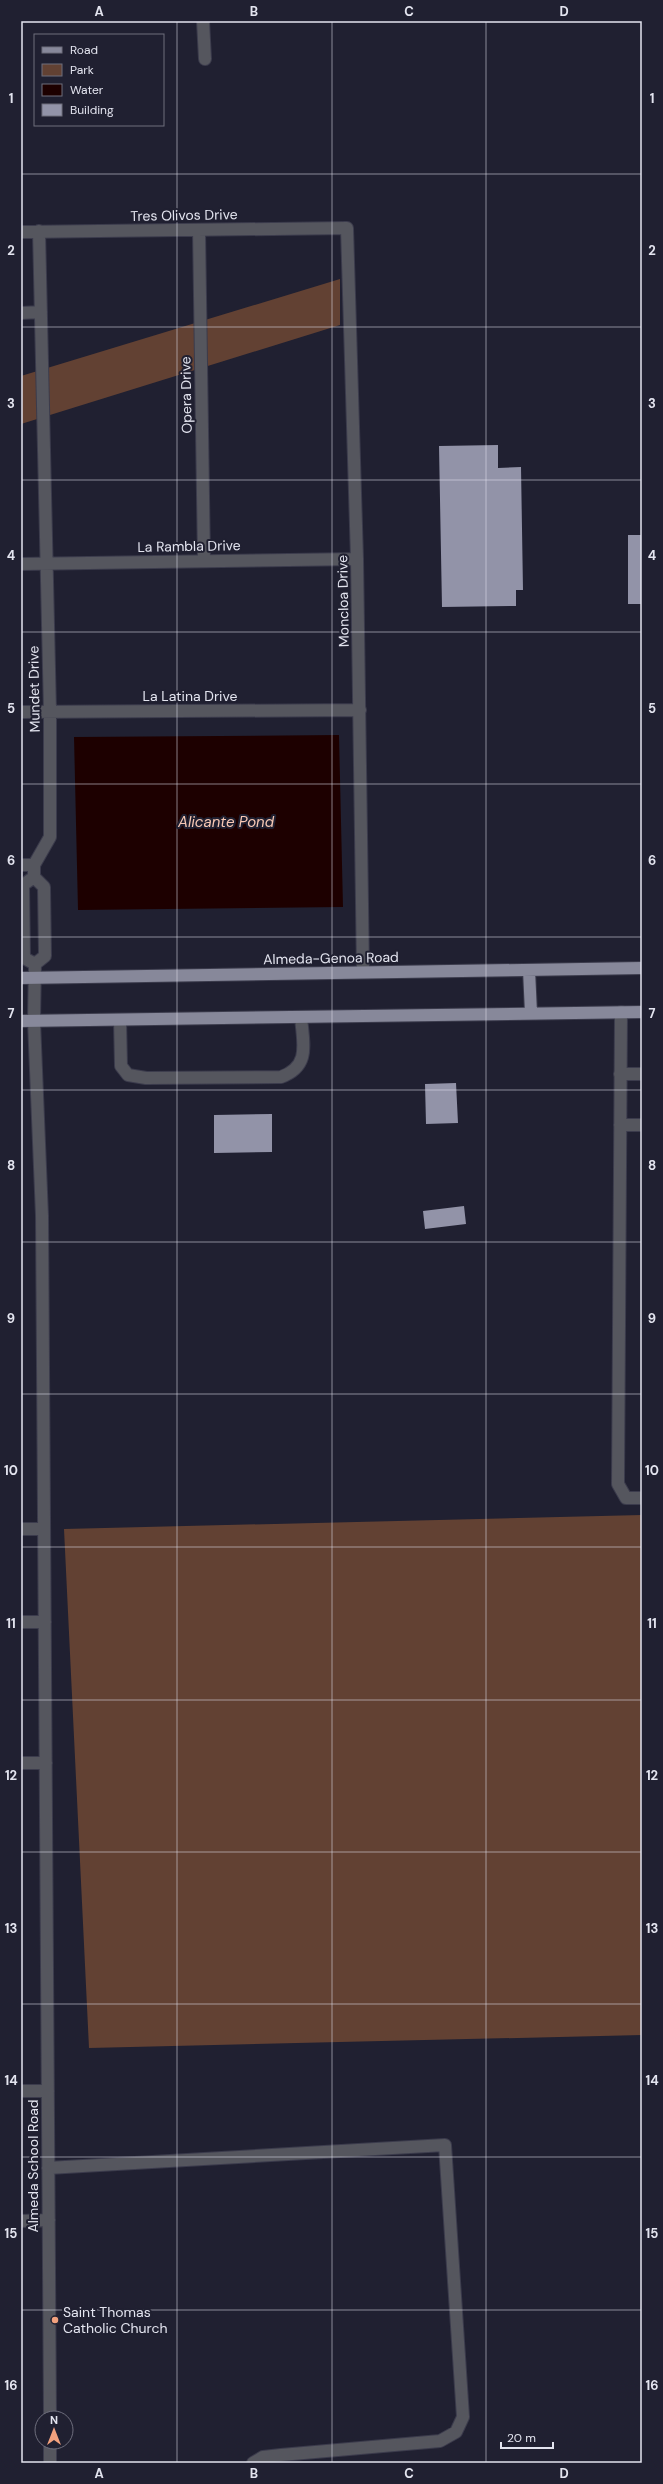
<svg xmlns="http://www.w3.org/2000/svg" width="663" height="2484" font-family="'DM Sans',sans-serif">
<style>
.green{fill:#624133}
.water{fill:#1d0000}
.building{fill:#9293a8}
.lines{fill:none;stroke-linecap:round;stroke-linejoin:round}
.minor-casing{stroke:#3b3b4c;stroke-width:14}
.major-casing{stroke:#3b3b4c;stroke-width:14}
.minor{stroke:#55565e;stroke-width:12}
.major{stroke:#87889a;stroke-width:12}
.grid{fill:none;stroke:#e3e4ef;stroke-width:1;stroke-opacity:0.55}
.poi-dot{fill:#f2a17e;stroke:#202031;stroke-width:1.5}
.labels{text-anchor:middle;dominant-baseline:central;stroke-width:4;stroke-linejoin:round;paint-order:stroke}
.street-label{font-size:14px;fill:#e3e4ef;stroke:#202031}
.poi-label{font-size:14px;fill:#e3e4ef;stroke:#202031;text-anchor:start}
.water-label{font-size:15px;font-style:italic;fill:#f8c8b4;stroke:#202031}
.neatline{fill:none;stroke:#e3e4ef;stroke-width:1.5}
.grid-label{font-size:13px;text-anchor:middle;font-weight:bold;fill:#e3e4ef}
</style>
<rect width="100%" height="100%" fill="#202031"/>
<!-- green -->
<path class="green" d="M340,279V325L21,424V376Z
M642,1515V2035L89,2048L64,1529Z"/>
<!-- water -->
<path class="water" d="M339,735L343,907L78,910L74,737Z"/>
<!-- building -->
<path class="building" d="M498,445V468L521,467L523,590H516V606L442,607L439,446Z
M628,535H642V604H628Z
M456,1083L458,1123L426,1124L425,1084Z
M272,1114V1152L214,1153V1115Z
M464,1206L466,1224L425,1229L423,1211Z"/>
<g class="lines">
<defs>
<path id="minor" d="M203,21L205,59
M199,230L204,561
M21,232L347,228L357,559L363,972
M21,313L41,312
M21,564L357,559
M21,712L360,710
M21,865H34
M34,877L23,885L24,958L35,964
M35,964L34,1021L42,1216L50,2418
M35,964L45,956L44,887L34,877V865L50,837V712L39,231
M621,1012L618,1484L626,1498H642
M120,1020L121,1066L128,1075L146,1078L281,1077C311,1066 303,1043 301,1017
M620,1074H642
M620,1125H642
M21,1529H44
M21,1622H45
M21,1763H46
M21,2091H48
M48,2168L445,2145L463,2417L456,2432L440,2441L281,2455L263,2457L253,2463
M21,2221L49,2220
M50,2442V2463"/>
<path id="major" d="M529,970L531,1013
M21,978L642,968
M21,1021L642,1012"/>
</defs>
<!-- minor casing -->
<use href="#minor" class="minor-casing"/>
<!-- major casing -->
<use href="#major" class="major-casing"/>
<!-- minor -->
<use href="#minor" class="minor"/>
<!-- major -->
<use href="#major" class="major"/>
</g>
<!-- grid -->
<path class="grid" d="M177,21V2463M332,21V2463M486,21V2463M21,174H642M21,327H642M21,480H642M21,632H642M21,784H642M21,937H642M21,1090H642M21,1242H642M21,1394H642M21,1547H642M21,1700H642M21,1852H642M21,2004H642M21,2157H642M21,2310H642"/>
<!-- markers -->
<circle class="poi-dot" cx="55" cy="2320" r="4"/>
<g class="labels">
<!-- street labels -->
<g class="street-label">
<text transform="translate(184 215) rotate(-1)">Tres Olivos Drive</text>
<text transform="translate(186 395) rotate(-91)">Opera Drive</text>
<text transform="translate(189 546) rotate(-1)">La Rambla Drive</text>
<text transform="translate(343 601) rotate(-91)">Moncloa Drive</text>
<text transform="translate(34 689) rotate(-91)">Mundet Drive</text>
<text x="190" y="696">La Latina Drive</text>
<text transform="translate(331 958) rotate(-1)">Almeda-Genoa Road</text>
<text transform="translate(33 2166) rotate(-90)">Almeda School Road</text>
</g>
<!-- poi labels -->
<g class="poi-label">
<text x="63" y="2312">Saint Thomas<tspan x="63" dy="16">Catholic Church</tspan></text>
</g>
<!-- water labels -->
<g class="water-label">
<text x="226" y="822">Alicante Pond</text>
</g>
</g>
<!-- border -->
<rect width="663" height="2484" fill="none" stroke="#202031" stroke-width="44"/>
<!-- legend -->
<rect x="34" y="34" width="130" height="92" fill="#202031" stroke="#6e6e7d"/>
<rect x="42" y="47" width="20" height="6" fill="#87889a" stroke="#6e6e7d"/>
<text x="70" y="54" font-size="12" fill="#e3e4ef">Road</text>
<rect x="42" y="64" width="20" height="12" fill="#624133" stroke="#6e6e7d"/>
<text x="70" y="74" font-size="12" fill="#e3e4ef">Park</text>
<rect x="42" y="84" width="20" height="12" fill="#1d0000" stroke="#6e6e7d"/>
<text x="70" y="94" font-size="12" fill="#e3e4ef">Water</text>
<rect x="42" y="104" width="20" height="12" fill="#9293a8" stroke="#6e6e7d"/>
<text x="70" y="114" font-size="12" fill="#e3e4ef">Building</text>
<!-- north arrow -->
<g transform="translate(54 2430)"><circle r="19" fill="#202031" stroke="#6e6e7d"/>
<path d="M0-3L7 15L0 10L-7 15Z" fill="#f2a17e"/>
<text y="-6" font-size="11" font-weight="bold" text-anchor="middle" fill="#e3e4ef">N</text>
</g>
<!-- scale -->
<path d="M501 2442v6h52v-6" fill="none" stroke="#e3e4ef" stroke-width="2"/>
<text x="507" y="2442" font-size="12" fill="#e3e4ef" stroke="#202031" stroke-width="3" paint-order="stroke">20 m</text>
<rect x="22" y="22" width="619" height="2440" class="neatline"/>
<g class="grid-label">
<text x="99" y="16">A</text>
<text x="254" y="16">B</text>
<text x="409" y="16">C</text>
<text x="564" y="16">D</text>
<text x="11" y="103">1</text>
<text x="652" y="103">1</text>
<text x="11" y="255">2</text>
<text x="652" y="255">2</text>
<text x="11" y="408">3</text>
<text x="652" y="408">3</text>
<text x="11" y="560">4</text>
<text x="652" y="560">4</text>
<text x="11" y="713">5</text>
<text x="652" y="713">5</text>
<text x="11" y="865">6</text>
<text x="652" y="865">6</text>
<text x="11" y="1018">7</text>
<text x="652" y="1018">7</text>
<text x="11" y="1170">8</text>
<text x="652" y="1170">8</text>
<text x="11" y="1323">9</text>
<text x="652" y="1323">9</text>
<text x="11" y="1475">10</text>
<text x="652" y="1475">10</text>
<text x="11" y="1628">11</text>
<text x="652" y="1628">11</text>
<text x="11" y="1780">12</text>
<text x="652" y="1780">12</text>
<text x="11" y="1933">13</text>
<text x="652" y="1933">13</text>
<text x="11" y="2085">14</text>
<text x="652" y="2085">14</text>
<text x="11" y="2238">15</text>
<text x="652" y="2238">15</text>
<text x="11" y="2390">16</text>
<text x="652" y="2390">16</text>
<text x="99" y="2478">A</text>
<text x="254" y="2478">B</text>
<text x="409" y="2478">C</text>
<text x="564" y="2478">D</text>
</g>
</svg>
